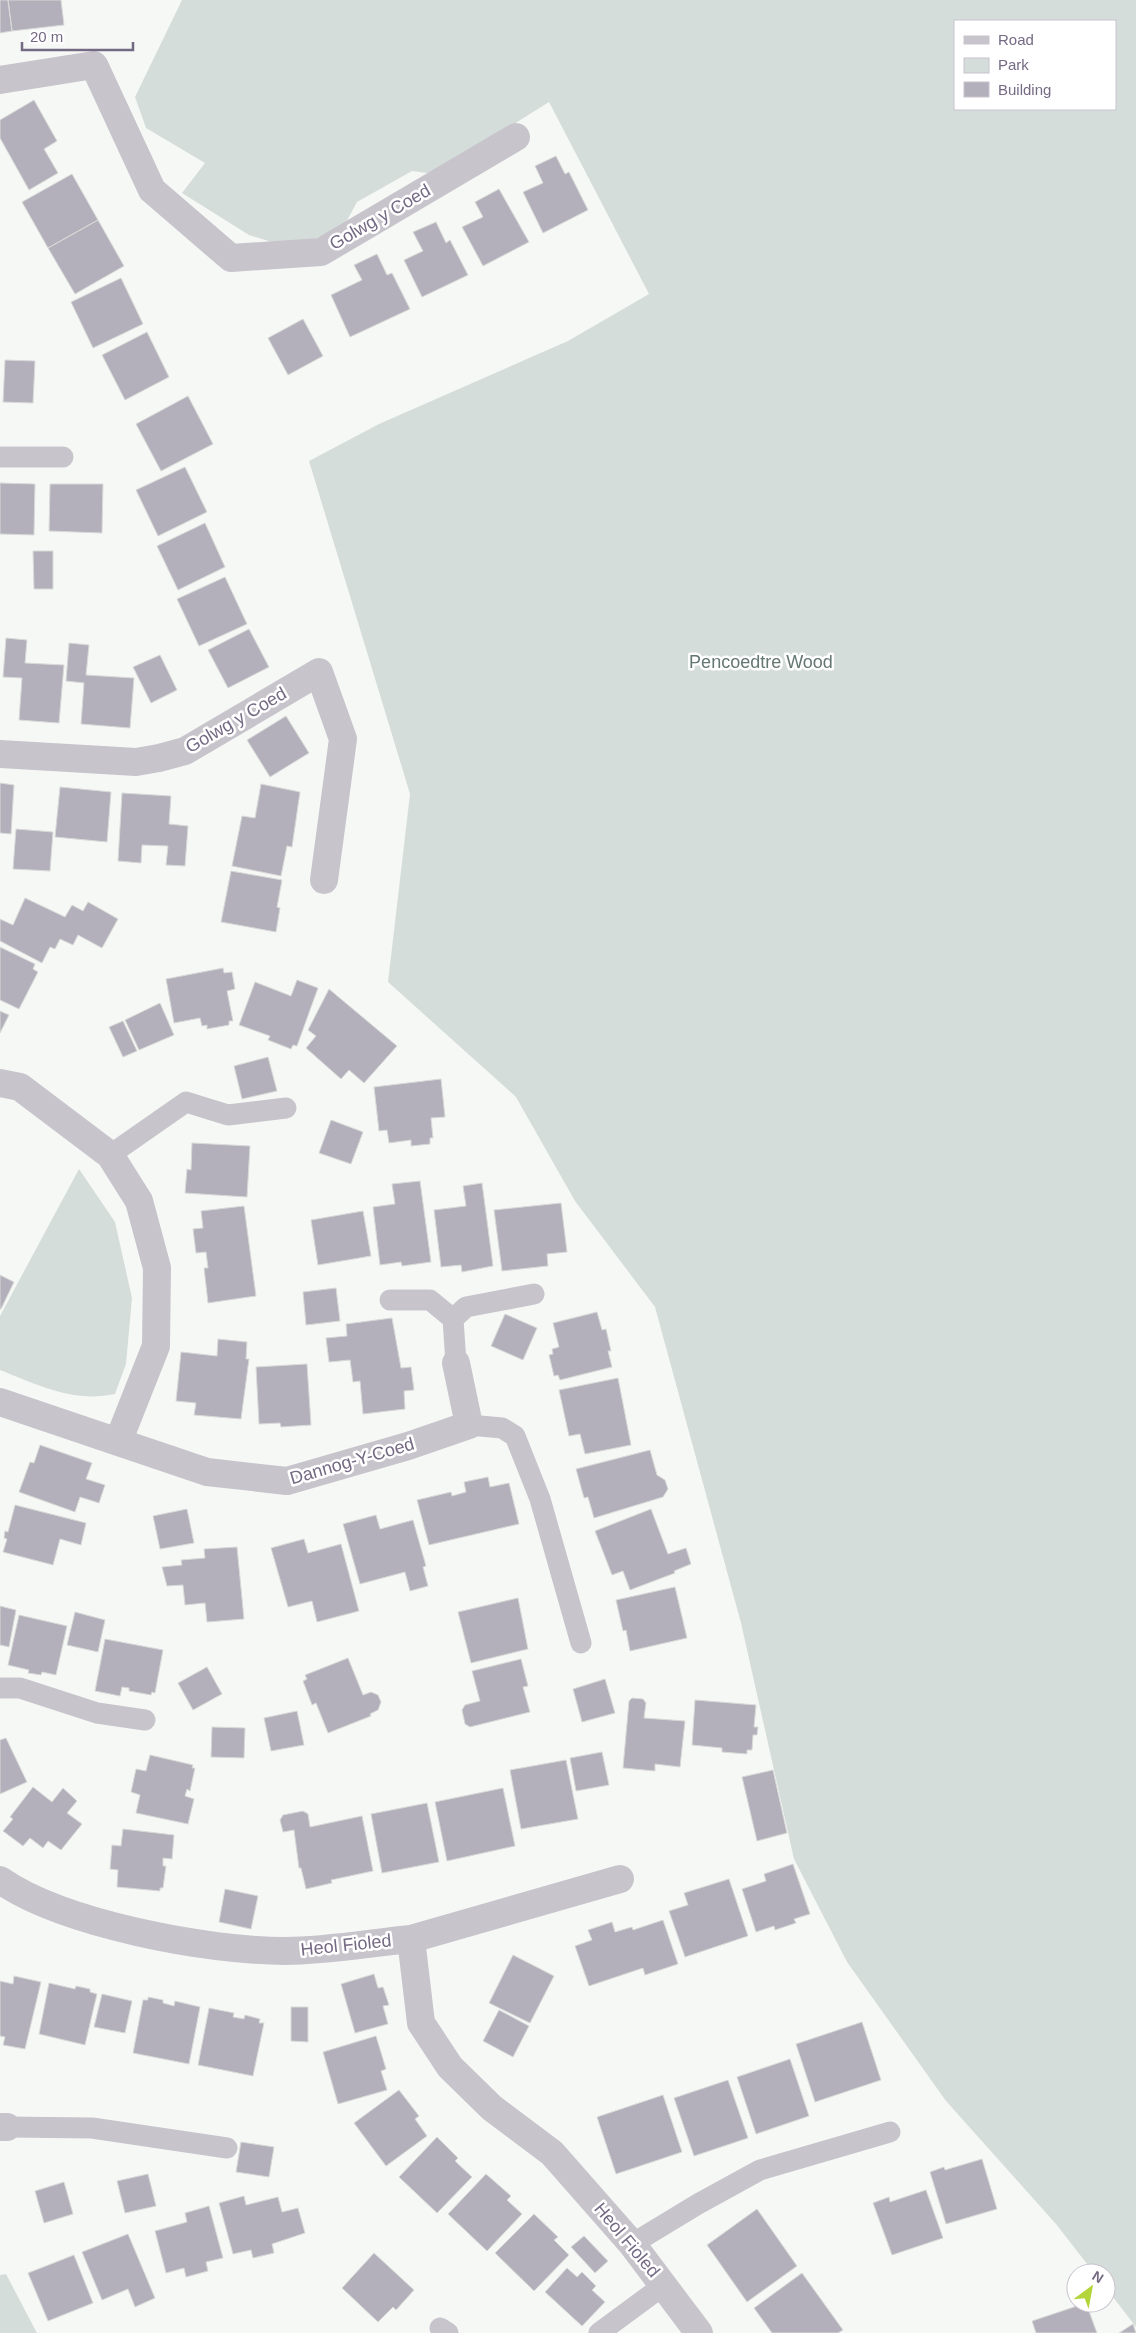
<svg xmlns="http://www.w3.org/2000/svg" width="1136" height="2333" font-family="Helvetica,sans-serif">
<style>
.green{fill:#d5ddda;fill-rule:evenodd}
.building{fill:#b3b0bb;stroke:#d8dad8}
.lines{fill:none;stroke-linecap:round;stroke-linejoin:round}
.lane{stroke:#c7c4cb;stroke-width:21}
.street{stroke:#c7c4cb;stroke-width:28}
.labels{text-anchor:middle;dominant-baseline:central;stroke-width:5;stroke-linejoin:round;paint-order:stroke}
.street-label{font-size:18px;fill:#756a84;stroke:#fff}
.park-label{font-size:18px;fill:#647773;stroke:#fff}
</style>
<rect width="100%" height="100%" fill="#f6f8f6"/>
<!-- green -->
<path class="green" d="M182,0H1136V2327L1106,2288V2273H1094L1056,2224L946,2101L847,1962L794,1859L741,1623L655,1307L575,1201L516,1097L388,982L410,794L309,461L379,424L568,341L649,294L549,102L434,174L412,171L357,202L343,228L291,248L249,235L182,193L205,163L146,128L135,97ZM955,21H1115V109H955Z
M79,1169L115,1222L132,1298L126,1364L115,1394C73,1403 38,1385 0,1370V1316Z
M6,2274L37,2333H0V2275Z"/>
<!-- building -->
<path class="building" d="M0,0H8L12,31L0,33Z
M8,0H61L64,25L12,31Z
M34,100L57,141L44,149L58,173L29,190L0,138V120Z
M556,156L565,174L569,172L588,210L543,233L523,192L543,183L535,166Z
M72,174L98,220L48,248L22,202Z
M499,189L529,242L483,266L462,227L483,217L475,202Z
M98,220L124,266L75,294L48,248Z
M436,222L446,243L450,240L468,275L422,297L404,260L423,251L413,232Z
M377,254L387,275L392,273L410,309L350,337L331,295L362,280L354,265Z
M121,278L143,324L93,348L71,302Z
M303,319L323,356L288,375L268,338Z
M147,332L169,377L125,400L102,355Z
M5,360L35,361L33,403L3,402Z
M188,396L213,444L161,471L136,424Z
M185,467L207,512L158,536L136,490Z
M0,483L35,484L34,535L0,534Z
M50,484H103L102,533L49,531Z
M205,523L225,567L178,590L157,546Z
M33,551H53V589H34Z
M225,577L247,624L199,646L177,599Z
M249,629L269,667L228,688L208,650Z
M6,638L27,640L25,663L64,665L59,723L19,720L22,678L3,677Z
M69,643L89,645L86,675L134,678L130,728L81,724L84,683L66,681Z
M160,655L177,690L151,703L133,667Z
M286,716L309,753L270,777L247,740Z
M0,783L14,785L11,834L0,833Z
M261,784L300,792L292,847L287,846L281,876L232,866L242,816L255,818Z
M60,787L111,792L107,842L55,837Z
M122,793L171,796L169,824L188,826L185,866L166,865L168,846L142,845L141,863L118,861Z
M16,829L53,832L50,871L13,869Z
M231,871L282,880L277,907L280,908L276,932L221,922Z
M25,898L65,917L72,905L83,911L88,902L118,919L102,948L78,935L73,945L60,939L55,949L50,947L42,963L0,941V919L13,925Z
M0,947L35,964L33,969L38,972L19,1009L0,1000Z
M223,968L224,973L232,972L235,989L227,991L233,1021H229V1025L207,1029V1025L202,1026L200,1018L174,1023L166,979Z
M297,980L318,988L297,1046L293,1045L291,1049L268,1040L270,1036L239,1025L255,982L291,996Z
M329,989L397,1046L364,1083L349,1070L341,1079L306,1048L316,1036L308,1030Z
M160,1003L174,1035L139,1050L125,1020Z
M0,1011L9,1015L0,1033Z
M123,1021L137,1051L123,1057L109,1027Z
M268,1057L277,1091L242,1099L234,1066Z
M441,1079L445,1117L431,1118L433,1138H430V1144L411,1146V1140L389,1143L387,1130L379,1131L374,1087Z
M331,1120L363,1132L351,1164L319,1153Z
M192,1143L250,1146L247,1197L185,1193L187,1169L191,1170Z
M420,1181L431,1262L402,1266L401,1262L380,1265L373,1207L395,1204L392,1184Z
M482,1183L493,1266L462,1272L461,1265L441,1267L434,1210L466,1206L463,1186Z
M561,1203L567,1252L547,1254L548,1266L502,1271L494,1210Z
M244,1206L256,1296L208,1303L204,1268H208L206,1252L196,1253L193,1229L203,1228L201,1211Z
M363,1211L371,1256L318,1265L311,1220Z
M0,1275L14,1282L1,1309H0Z
M336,1288L340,1321L306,1325L303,1292Z
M597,1312L602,1330L606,1329L611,1351H608L612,1367L560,1380L558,1375L554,1376L549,1355L553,1354L552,1349L559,1347L553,1323Z
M505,1314L537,1328L523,1360L491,1346Z
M392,1318L401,1368L411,1367L414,1390L404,1391L405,1409L363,1414L360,1381L353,1382L350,1360L329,1362L326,1338L347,1336L346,1324Z
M218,1339L247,1342L246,1359H249L241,1419L194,1415L196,1403L176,1401L181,1352L217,1356Z
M307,1364L311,1425L281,1427L280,1423L259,1424L256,1367Z
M618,1378L631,1445L585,1454L580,1434L569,1436L559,1390Z
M40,1445L92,1463L86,1479L105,1485L99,1503L80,1497L75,1512L19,1492L30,1462L34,1463Z
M650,1450L657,1475L665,1480L668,1489L663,1497L594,1518L588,1497L584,1498L576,1469Z
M488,1477L490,1487L509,1483L519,1524L429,1545L417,1500L451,1492L452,1496L466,1492L464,1482Z
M15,1505L86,1523L81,1545L60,1539L53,1565L3,1552L7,1539L4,1538L5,1531L8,1532Z
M187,1509L194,1543L160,1549L153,1516Z
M651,1509L668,1554L686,1548L691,1564L674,1571L675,1573L630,1590L623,1571L612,1575L595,1531Z
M376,1515L380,1529L413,1520L426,1566L423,1567L428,1586L410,1591L405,1572L360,1584L343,1524Z
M304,1539L308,1553L341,1544L359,1611L317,1622L312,1601L288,1607L271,1548Z
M237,1547L244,1619L207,1622L205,1603L185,1605L183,1585L167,1586L162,1567L182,1565L181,1560L205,1558L204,1549Z
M675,1587L687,1638L630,1651L626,1630L623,1631L616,1600Z
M518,1598L528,1649L471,1663L458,1612Z
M0,1606L16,1610L9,1647L0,1645Z
M75,1612L105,1620L98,1652L67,1645Z
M19,1615L67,1626L56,1675L42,1672L41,1675L28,1673L29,1670L8,1665Z
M105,1639L163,1650L155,1693L152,1692L151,1695L129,1691V1688L122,1687L120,1696L95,1691Z
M348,1658L363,1695L371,1692L378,1695L381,1702L378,1710L370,1714L371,1716L328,1733L316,1703L312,1705L303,1681L307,1679L305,1675Z
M521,1659L528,1686L523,1687L530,1712L470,1727L465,1724L462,1710L465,1705L480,1701L472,1671Z
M207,1667L222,1694L193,1710L178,1683Z
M605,1679L615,1713L582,1722L573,1689Z
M632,1698L643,1699L646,1703L644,1718L685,1721L680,1767L655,1764V1771L623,1768L629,1701Z
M695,1700L756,1705L754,1727H758L757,1735H753L752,1750H747V1754L722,1752V1748L692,1745Z
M297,1711L304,1745L271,1751L264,1718Z
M212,1727L245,1728L244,1758L211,1757Z
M6,1738L27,1782L0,1794V1740Z
M602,1752L609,1785L576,1791L570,1758Z
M150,1755L193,1765L192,1768H195L190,1791L187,1789L185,1796L194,1799L188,1824L136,1813L140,1795L131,1792L136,1769L146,1771Z
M566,1760L578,1819L521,1829L510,1770Z
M773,1770L787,1833L757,1841L742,1777Z
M33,1787L52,1802L63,1788L77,1801L67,1813L82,1824L61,1850L48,1841L43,1848L30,1838L23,1846L3,1831L13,1819L10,1817Z
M503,1788L515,1846L447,1861L435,1802Z
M427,1803L439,1862L382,1873L371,1814Z
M303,1811L308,1814L310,1827L362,1816L373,1871L331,1880L332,1883L306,1889L301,1868H299L294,1830L283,1832L280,1820L283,1815Z
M123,1829L174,1835L172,1859L163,1858V1866H166L163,1888H160V1891L117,1887L118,1870L110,1869L112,1845L121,1846Z
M793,1864L810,1914L794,1919L796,1923L775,1930L774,1926L756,1932L742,1889L766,1881L764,1874Z
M729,1879L748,1936L685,1957L669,1911L688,1905L684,1893Z
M225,1889L258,1896L251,1929L219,1922Z
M663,1920L678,1964L645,1975L643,1968L589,1986L575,1946L592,1940L588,1930L612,1922L615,1932L632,1927L633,1930Z
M513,1955L554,1976L530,2023L489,2003Z
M374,1974L378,1988L383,1987L389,2005L383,2006L388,2024L355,2033L341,1984Z
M14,1976L41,1982L25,2049L3,2045L5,2037L0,2036V1981L13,1984Z
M49,1983L75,1989L76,1986L90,1989V1992L97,1994L85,2045L39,2034Z
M102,1994L132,2001L125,2033L94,2027Z
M148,1997L163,2000V2003L174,2006L175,2001L200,2007L189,2064L133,2053L143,2000H148Z
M291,2007H308V2042L291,2041Z
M209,2008L234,2013L233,2017L244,2019L245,2015L260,2019L259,2023H264L253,2076L198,2065Z
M499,2010L529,2026L513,2057L483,2041Z
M862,2022L881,2080L815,2102L796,2044Z
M376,2036L386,2069L381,2071L387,2090L338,2104L323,2052Z
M790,2059L809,2116L756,2134L737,2077Z
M728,2080L748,2138L694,2156L674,2098Z
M399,2090L419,2116L415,2119L427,2136L386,2166L354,2123Z
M663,2095L682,2152L616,2174L597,2117Z
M437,2137L458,2158L455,2161L472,2177L437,2213L399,2177Z
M241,2142L274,2147L269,2177L236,2172Z
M982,2159L997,2209L946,2224L930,2172L944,2167L945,2170Z
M148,2174L156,2206L125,2213L117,2181Z
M486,2174L511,2196L507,2200L522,2214L487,2251L448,2214Z
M64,2182L73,2214L44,2223L35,2191Z
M926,2190L943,2238L892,2255L873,2203L889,2197L890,2202Z
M244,2196L246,2205L278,2197L282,2212L298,2208L305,2233L272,2244L274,2253L253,2258L251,2250L233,2254L219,2203Z
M209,2206L223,2258L206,2262L208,2271L186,2277L184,2268L166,2273L155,2231L187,2222L185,2213Z
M757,2209L797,2266L747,2302L707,2245Z
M534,2214L558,2237L554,2240L569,2255L534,2291L495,2253Z
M128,2234L155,2298L135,2307L128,2289L102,2300L82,2252Z
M584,2236L608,2261L595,2273L571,2247Z
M374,2253L414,2290L396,2310L393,2307L378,2322L342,2288Z
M74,2255L93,2303L48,2321L28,2273Z
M567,2268L577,2277L582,2272L596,2286L592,2290L605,2302L582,2326L545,2292Z
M802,2273L843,2330L838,2333H772L754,2308Z
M1086,2303L1097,2333H1036L1032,2321Z
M1133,2324L1136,2333H1119Z"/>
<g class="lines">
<!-- lane -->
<path class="lane" d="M0,457H63
M110,1155L186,1102L228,1115L286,1108
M390,1300H430L453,1319
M456,1363L453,1319L466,1307L534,1294
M469,1425L502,1428L515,1436L540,1499L581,1643
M0,1688H20L97,1713L145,1720
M7,2127L92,2128L227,2148
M632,2244L698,2204L760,2170L890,2132
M440,2328L448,2333
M599,2333L664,2285"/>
<!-- street -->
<path class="street" d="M0,80L94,65L152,190L231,258L321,252L516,137
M0,754L136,762L159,758L185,751L319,672L343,739L324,880
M0,1083L20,1087L110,1155L139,1201L157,1268L156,1346L118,1442
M0,1402L207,1472L287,1481L408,1446L469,1425L456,1363
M0,1880C63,1924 208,1951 285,1951C327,1951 370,1943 411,1939L421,2023L450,2067L492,2108L552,2153L632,2244L699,2333
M411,1939L620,1879
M0,2127H7"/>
</g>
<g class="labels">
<!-- street labels -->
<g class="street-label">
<text transform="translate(380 217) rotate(-30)">Golwg y Coed</text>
<text transform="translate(236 720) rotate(-30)">Golwg y Coed</text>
<text transform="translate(352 1461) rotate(-16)">Dannog-Y-Coed</text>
<text transform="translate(346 1945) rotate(-6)">Heol Fioled</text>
<text transform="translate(627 2240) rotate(50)">Heol Fioled</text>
</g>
<!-- park labels -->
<g class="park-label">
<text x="761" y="662">Pencoedtre Wood</text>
</g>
</g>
<!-- legend -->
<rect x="954" y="20" width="162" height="90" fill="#ffffff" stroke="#c8c3ce"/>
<rect x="964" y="36" width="25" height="8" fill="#c7c4cb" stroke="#c8c3ce"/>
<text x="998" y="45" font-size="15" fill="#756a84">Road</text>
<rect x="964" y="58" width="25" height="15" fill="#d5ddda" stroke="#c8c3ce"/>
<text x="998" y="70" font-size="15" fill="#756a84">Park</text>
<rect x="964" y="82" width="25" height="15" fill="#b3b0bb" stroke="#c8c3ce"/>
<text x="998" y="95" font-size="15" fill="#756a84">Building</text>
<!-- north arrow -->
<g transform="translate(1091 2288) rotate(32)"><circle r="24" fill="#ffffff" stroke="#c8c3ce"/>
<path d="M0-4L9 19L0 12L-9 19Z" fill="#b3d539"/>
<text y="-8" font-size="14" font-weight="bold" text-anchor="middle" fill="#756a84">N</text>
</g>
<!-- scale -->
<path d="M22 42v8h111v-8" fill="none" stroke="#756a84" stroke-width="2.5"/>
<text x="30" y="42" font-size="15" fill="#756a84" stroke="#ffffff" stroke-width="4" paint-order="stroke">20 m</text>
</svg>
